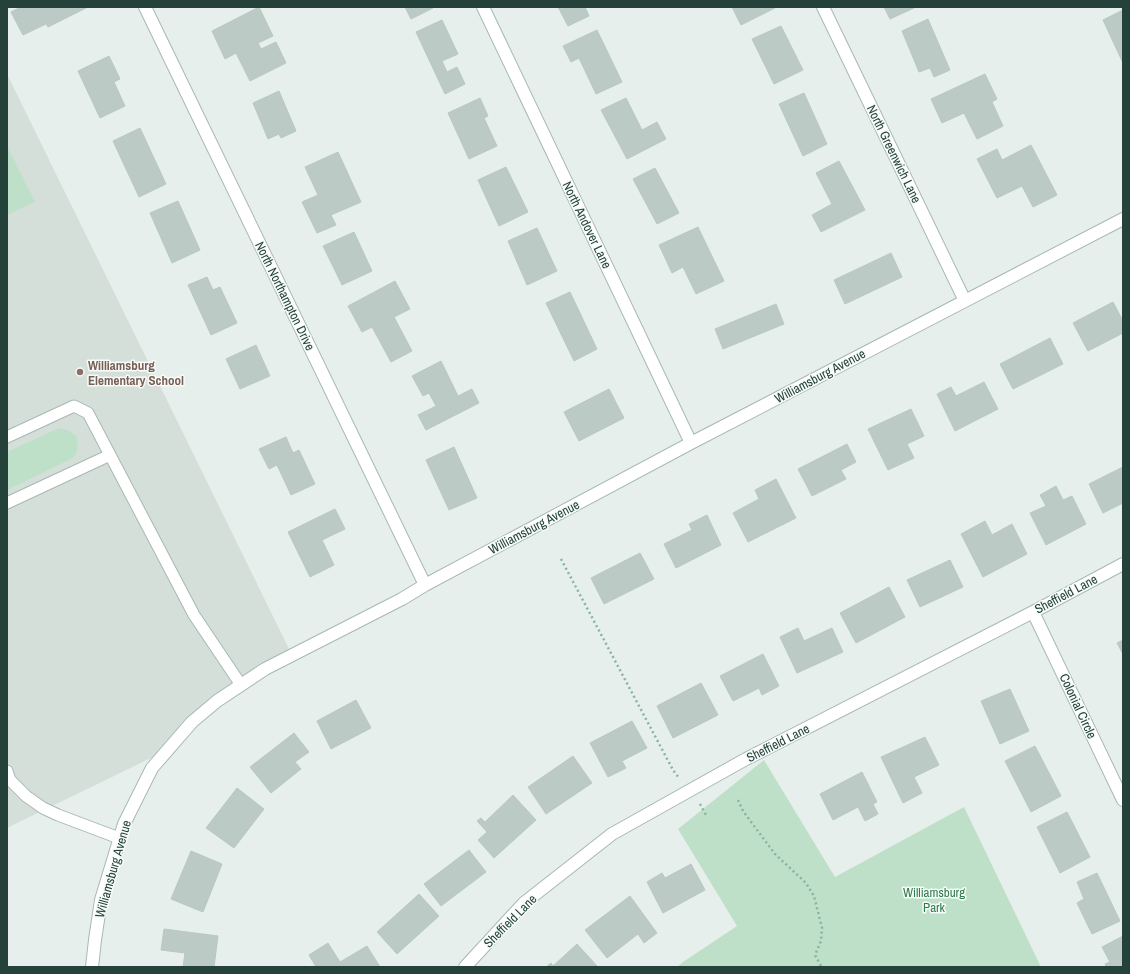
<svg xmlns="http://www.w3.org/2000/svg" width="1130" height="974" font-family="'Archivo Narrow',sans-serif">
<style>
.built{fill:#d4dfda}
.green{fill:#bfe0c8}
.building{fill:#bbcac4;stroke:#b8c9c2}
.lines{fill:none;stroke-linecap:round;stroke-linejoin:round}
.service-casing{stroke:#a8b8b2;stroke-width:13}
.minor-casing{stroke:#a8b8b2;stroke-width:14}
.path{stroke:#86b3a5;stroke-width:2.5;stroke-dasharray:2 3;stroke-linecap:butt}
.service{stroke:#fff;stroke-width:11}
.minor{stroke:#fff;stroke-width:12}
.education-dot{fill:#8d6e63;stroke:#f7fbf9;stroke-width:1.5}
.labels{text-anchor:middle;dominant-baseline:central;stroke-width:3;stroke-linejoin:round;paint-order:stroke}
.street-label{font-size:13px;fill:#24423a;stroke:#f7fbf9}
.education-label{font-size:13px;font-weight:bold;fill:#785e54;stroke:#f7fbf9;text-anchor:start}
.park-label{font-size:13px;fill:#2d7a4b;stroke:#f7fbf9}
</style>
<rect width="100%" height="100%" fill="#e6efeb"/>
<!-- built -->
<path class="built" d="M7,74L290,651L202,705L153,757L7,828Z"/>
<!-- green -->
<path class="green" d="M7,146L35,202L7,215Z
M59,428L68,430L77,437C78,446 79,450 73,458L7,490V452Z
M764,760L835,877L964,807L1041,967H677L683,962L737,926L678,829Z"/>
<!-- building -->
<path class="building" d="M21,7H88L48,27L46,24L23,35L11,12Z
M259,7L273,36L258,43L261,49L276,42L286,63L250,81L236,53L225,59L212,31Z
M405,7H433V8L411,19Z
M558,7H585L589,16L568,26Z
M732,7H774L775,8L741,25Z
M884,7H913L914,8L890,19Z
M1123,10V63L1103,20Z
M928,19L950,70L934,77L930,68L919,72L902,31Z
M442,20L458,54L442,61L447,72L457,67L465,84L445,94L416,32Z
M781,26L803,70L774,84L752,39Z
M597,30L622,82L596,94L579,58L571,62L563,46Z
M109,56L120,79L114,82L125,106L100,118L78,71Z
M985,74L997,99L992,102L1003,126L977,139L964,113L942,123L931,99Z
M279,91L296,131L281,138L279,134L268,139L253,103Z
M804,93L827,144L803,156L779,104Z
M480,98L488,116L484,118L497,146L469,159L448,113Z
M626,98L642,130L657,122L666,139L627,159L601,110Z
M140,128L166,184L139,197L113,141Z
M1031,145L1057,195L1033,207L1022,186L997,198L977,159L997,149L1002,160Z
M338,152L361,202L331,215L336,225L317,233L302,202L318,195L305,167Z
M839,161L865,210L821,232L812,215L832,204L816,173Z
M506,167L528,212L499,226L478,180Z
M655,168L679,213L657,224L633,179Z
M178,201L200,250L172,263L150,213Z
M698,227L724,281L696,294L683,267L672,273L659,245Z
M537,228L557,271L527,285L508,241Z
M354,232L372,271L342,285L323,246Z
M891,253L902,277L845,304L834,280Z
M207,277L213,290L220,287L237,323L211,335L188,285Z
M395,281L410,309L394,317L412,351L391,362L372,327L362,332L348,306Z
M570,292L597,349L574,361L546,303Z
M1113,302L1123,321V333L1088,351L1073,323Z
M776,304L784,324L723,349L715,329Z
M1050,338L1063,364L1013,389L1000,364Z
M256,345L270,376L240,389L226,359Z
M441,361L458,396L472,389L479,403L426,430L418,415L436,406L429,393L423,396L412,376Z
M984,382L998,409L955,431L937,394L951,387L956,396Z
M609,389L624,418L579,441L564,412Z
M911,409L924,436L907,444L914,458L888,470L868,429Z
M286,437L293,453L299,450L315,484L291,495L277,465L269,469L259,449Z
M847,444L856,462L841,470L846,479L812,496L798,469Z
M454,447L477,498L449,510L426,460Z
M1123,467V503L1103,513L1089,484Z
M776,479L796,518L748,542L733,513L759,499L755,490Z
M1056,486L1063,500L1072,496L1086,524L1046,545L1030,513L1046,506L1040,495Z
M335,509L345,529L322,540L334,565L310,577L288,532Z
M707,515L721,545L676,568L664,544L692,530L689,524Z
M985,521L992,535L1012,524L1027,554L983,577L961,534Z
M640,553L654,579L604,604L591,578Z
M950,560L963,587L920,607L907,580Z
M889,587L905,617L856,643L840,613Z
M798,628L804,641L832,628L843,652L797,673L780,637Z
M1123,640V654L1117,643Z
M763,654L779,686L762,695L759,688L733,701L720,676Z
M701,683L718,715L673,738L657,706Z
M1010,689L1029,731L1000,744L981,701Z
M356,700L371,728L331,749L317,721Z
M632,721L647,748L622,761L626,768L608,777L590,743Z
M294,733L309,752L295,762L301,769L271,793L250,767Z
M925,737L939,765L914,777L922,793L903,803L881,757Z
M1035,746L1061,796L1031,812L1005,761Z
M573,756L592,783L546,814L528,787Z
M862,772L877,802L873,804L878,814L865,821L858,807L833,820L820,794Z
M237,788L264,809L234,848L206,828Z
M513,795L536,820L494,858L478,840L487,832L477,821L481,818L485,822Z
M1067,812L1090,857L1060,873L1037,827Z
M469,850L486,872L441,906L424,884Z
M191,851L222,864L203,912L171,899Z
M691,864L705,890L663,913L647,882L662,873L665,878Z
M1097,873L1120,921L1092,934L1077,903L1084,899L1077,882Z
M419,894L439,916L397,954L377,932Z
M630,896L657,933L644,943L638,934L607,958L585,930Z
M164,929L218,936L214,967H183L185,953L161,950Z
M1123,936V967H1106L1105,964L1110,962L1102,947Z
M328,943L340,962L367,946L380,967H316L309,955Z
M577,944L597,966L596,967H546L551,963L553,966Z"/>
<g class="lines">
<defs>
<path id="service" d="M7,437L74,406L88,413L194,615L241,685
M7,503L110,455
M7,771L10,780L26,796L43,808L58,815L119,838"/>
<path id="minor" d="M145,7L425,585
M483,7L691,443
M823,7L965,301
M1033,612L1123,800
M92,967L95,940L101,900L124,824L152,768L192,722L217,701L265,669L402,599L425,585L691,443L1123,219
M465,967L524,903L612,834L746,759L1033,612L1123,564"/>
</defs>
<!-- service casing -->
<use href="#service" class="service-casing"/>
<!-- minor casing -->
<use href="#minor" class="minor-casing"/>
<!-- path -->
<path class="path" d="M561,559L673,770L679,778
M738,800L743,811L775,854L806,883L814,896L822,928L821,941L815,955L821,966L819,967
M700,804L706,815"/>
<!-- service -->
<use href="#service" class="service"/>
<!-- minor -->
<use href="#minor" class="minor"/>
</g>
<!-- markers -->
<circle class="education-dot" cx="80" cy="372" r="4"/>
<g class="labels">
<!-- street labels -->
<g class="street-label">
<text transform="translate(894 154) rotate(64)">North Greenwich Lane</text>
<text transform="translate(587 225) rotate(64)">North Andover Lane</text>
<text transform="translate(285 296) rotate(64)">North Northampton Drive</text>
<text transform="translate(820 376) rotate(-28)">Williamsburg Avenue</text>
<text transform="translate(534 527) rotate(-28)">Williamsburg Avenue</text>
<text transform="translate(1066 594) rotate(-28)">Sheffield Lane</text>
<text transform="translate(1078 706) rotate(65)">Colonial Circle</text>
<text transform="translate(778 743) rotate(-27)">Sheffield Lane</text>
<text transform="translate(113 869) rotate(-74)">Williamsburg Avenue</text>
<text transform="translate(510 921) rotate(-45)">Sheffield Lane</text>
</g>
<!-- education labels -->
<g class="education-label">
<text x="88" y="365">Williamsburg<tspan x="88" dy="15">Elementary School</tspan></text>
</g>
<!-- park labels -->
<g class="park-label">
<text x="934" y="892">Williamsburg<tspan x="934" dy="15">Park</tspan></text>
</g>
</g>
<!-- border -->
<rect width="1130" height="974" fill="none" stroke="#24423a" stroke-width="16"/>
</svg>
